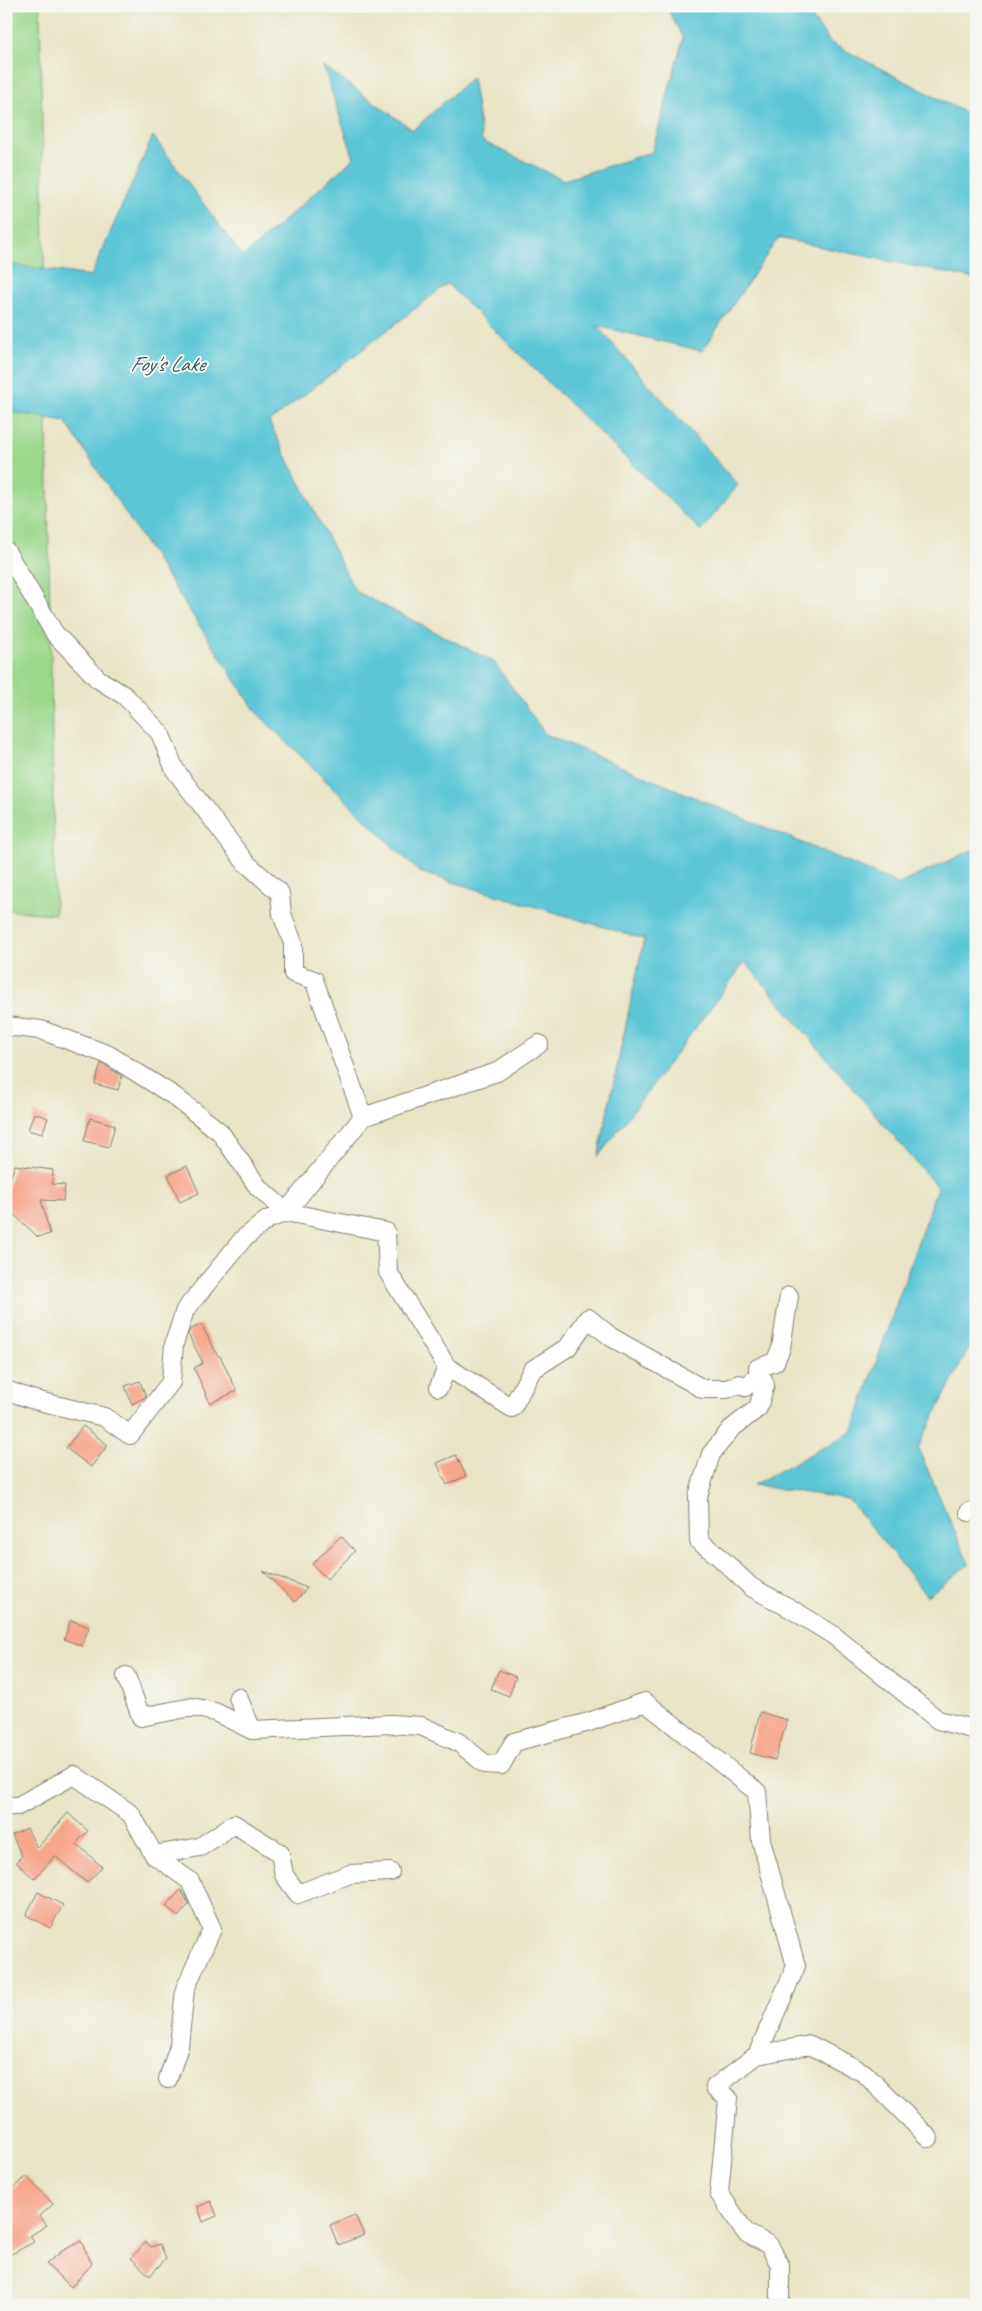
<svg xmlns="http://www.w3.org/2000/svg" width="982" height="2311" font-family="Caveat,sans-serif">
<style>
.green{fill:#9bd88c;stroke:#5c7a54}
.water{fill:#5cc6d7;stroke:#3c717a}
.building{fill:#f6a58a}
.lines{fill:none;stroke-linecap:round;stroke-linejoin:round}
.street-casing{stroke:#828070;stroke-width:20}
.street{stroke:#fff;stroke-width:18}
.labels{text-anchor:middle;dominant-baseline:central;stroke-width:4;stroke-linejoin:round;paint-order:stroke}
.water-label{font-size:22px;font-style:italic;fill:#32585d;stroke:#f6f6f2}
</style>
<rect width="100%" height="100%" fill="#f6f6f2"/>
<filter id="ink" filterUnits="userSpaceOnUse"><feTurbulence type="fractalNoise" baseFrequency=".02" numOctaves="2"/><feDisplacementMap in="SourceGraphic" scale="10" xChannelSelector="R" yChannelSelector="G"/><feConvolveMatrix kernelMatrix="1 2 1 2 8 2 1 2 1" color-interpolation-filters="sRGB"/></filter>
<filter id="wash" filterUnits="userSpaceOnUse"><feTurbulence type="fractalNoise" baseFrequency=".0096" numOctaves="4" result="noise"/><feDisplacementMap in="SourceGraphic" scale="20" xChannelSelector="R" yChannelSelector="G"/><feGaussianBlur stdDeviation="1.12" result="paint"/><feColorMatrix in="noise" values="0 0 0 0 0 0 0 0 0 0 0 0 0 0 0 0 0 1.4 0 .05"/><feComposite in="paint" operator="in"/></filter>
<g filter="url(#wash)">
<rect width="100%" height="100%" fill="#e9e4c5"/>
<!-- green -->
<path class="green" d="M6,6H40L55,914L6,910Z"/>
<!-- water -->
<path class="water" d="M666,6H803L831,43L976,118V279L778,238L702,351L597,326L738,485L701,531L447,284L269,422L355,591L494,662L545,734L899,884L976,848V1334L918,1448L969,1564L927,1596L848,1499L753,1485L852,1432L937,1187L745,962L598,1157L644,939L419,872L257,713L65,421L6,411V264L91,276L153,136L243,257L354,158L323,66L413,130L472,77L482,141L564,180L652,152L683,38Z"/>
<g id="blocks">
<!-- building -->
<path class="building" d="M101,1063L122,1076L118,1090L95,1084Z
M34,1113L48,1118L42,1134L28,1130Z
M90,1118L115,1125L109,1147L84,1141Z
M15,1165L53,1170L52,1184L65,1185L63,1201L41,1200L50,1234L38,1237L6,1207V1191Z
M187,1166L199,1193L180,1202L168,1175Z
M201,1324L218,1356H220L237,1391L210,1403L194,1368L203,1363L188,1334L190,1330Z
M140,1381L146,1397L132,1404L125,1386Z
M83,1426L108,1445L91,1467L66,1448Z
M456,1455L466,1476L447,1485L437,1463Z
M341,1536L355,1551L327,1579L312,1564Z
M263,1571L307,1588L295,1602Z
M71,1620L89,1627L82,1646L64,1639Z
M499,1670L516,1677L509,1696L491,1689Z
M760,1712L787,1720L775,1760L750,1753Z
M68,1813L88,1831L76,1843L102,1867L87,1883L55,1856L34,1879L16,1862L22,1856L12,1835L27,1828L37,1848Z
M181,1890L189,1904L178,1917L166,1906Z
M38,1892L63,1905L50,1928L26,1915Z
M26,2176L53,2204L40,2216L47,2225L30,2236L34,2242L6,2257V2196Z
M211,2201L217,2216L203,2222L198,2207Z
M355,2215L364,2235L338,2245L330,2225Z
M81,2241L92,2264L71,2287L46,2264L62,2251Z
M146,2242L151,2247L160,2244L166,2258L150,2276L131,2258Z"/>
</g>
</g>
<g filter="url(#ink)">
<use href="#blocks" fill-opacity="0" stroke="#828070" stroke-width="1"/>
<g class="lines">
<defs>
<path id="street" d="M6,551L55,634L98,679L125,696L160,733L175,770L245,862L280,893L282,914L293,943V973L314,980L363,1117L286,1212L386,1232L388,1272L447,1367L512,1408L532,1370L568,1347L588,1318L611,1337L703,1389H727L739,1384L745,1387L758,1377V1368L775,1362L781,1348L789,1296
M6,1026L41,1030L109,1055L174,1096L220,1132L258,1187L286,1212L267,1220L243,1239L185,1310L174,1344L171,1382L130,1435L104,1417L31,1399L6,1390
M363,1117L497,1072L539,1044
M758,1368L765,1385L758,1408L731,1429L711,1454L698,1496L699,1541L716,1554L751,1587L793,1610L833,1635L938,1720L976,1730
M439,1387L447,1367
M969,1512L976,1510
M126,1676L141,1717L192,1707L215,1712L252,1730
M238,1697L252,1730L391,1724L421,1726L458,1742L485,1764L501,1765L514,1742L589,1722L645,1702L757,1792L761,1840L796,1966L757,2055
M6,1806H18L74,1775L131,1814L154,1855L200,1847L234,1824L280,1853L284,1875L298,1894L350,1874L390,1872
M154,1855L190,1881L212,1929L185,1989L179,2046L168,2079
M780,2305V2265L769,2245L746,2233L719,2193L728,2098L715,2087L757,2055L810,2045L864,2073L929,2138"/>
</defs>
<!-- street casing -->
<use href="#street" class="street-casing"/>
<!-- street -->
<use href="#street" class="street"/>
</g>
</g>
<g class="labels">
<!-- water labels -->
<g class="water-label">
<text x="167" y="364">Foy's Lake</text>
</g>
</g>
<!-- margin -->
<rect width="982" height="2311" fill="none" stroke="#f6f6f2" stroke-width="25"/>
</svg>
